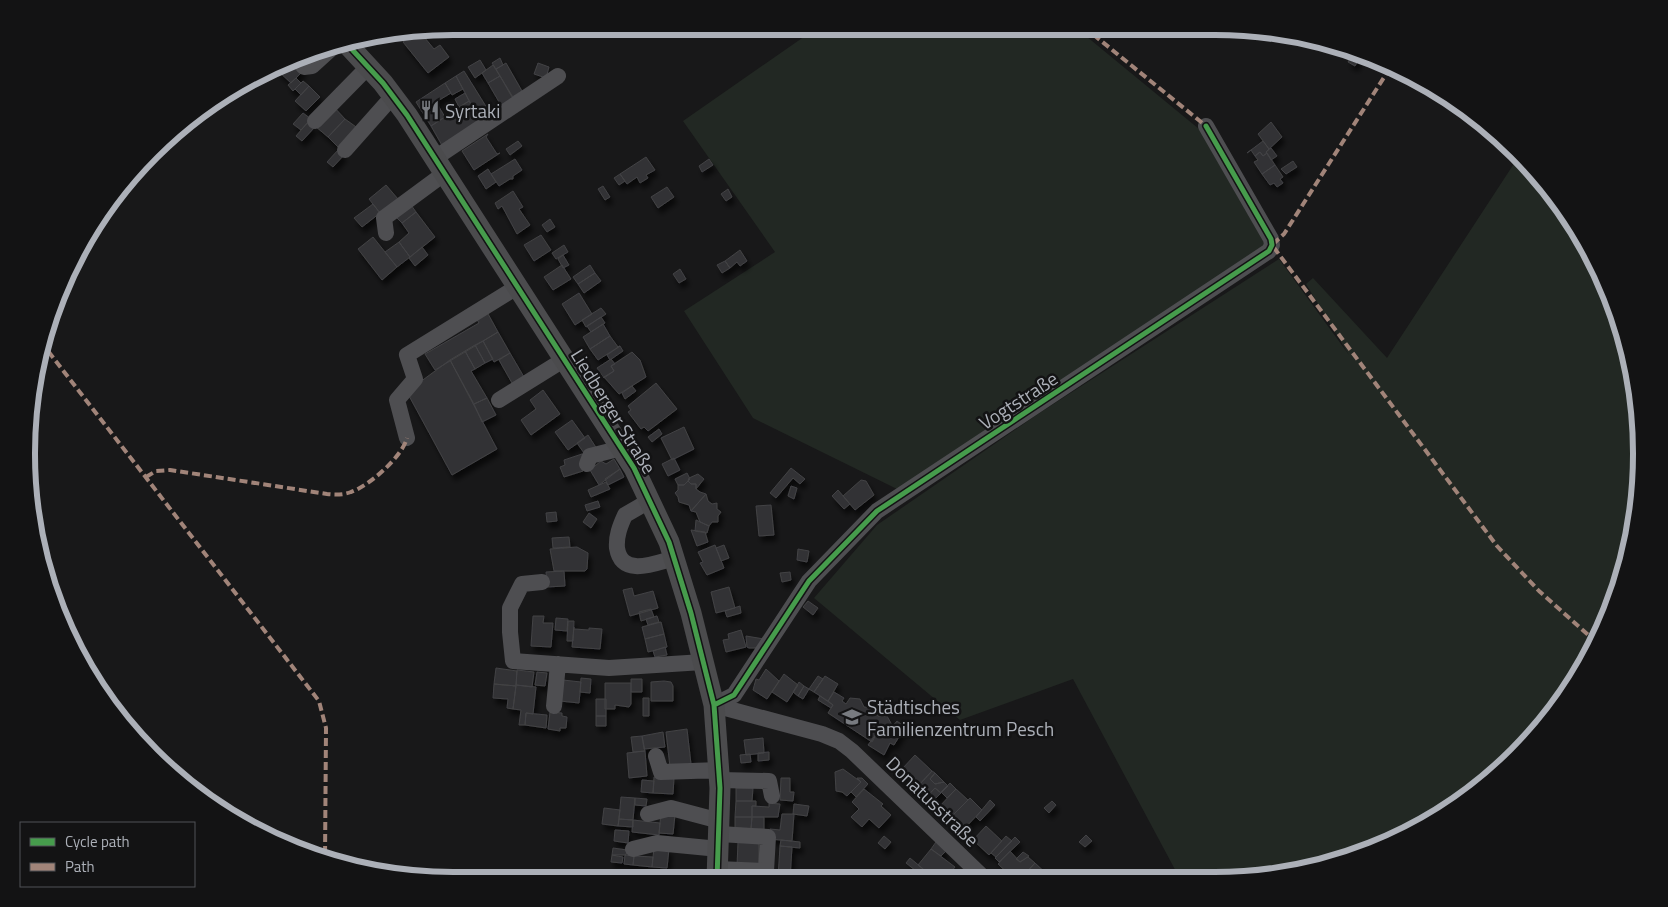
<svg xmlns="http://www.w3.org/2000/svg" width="1668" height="907" font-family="'Titillium Web',sans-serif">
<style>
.green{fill:#222823}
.building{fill:#333334;stroke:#424245;filter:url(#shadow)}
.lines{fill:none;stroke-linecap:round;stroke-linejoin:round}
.minor{stroke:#4e4e51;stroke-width:16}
.major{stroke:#4b4b4d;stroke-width:21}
.quiet{stroke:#a18479;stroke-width:4;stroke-dasharray:8 4;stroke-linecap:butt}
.cycleway-casing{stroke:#131314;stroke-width:8}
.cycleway{stroke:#469c4c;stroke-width:5}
.labels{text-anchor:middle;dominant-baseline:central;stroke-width:5;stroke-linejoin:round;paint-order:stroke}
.poi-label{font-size:19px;fill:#acb0b8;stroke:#131314;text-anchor:start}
.street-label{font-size:19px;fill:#acb0b8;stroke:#131314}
.rim{fill:none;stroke:#acb0b8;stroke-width:6}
</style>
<defs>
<filter id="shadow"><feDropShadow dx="3" dy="5.5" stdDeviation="2.5" flood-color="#0009"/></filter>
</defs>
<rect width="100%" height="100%" fill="#181819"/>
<!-- green -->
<path class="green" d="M818,27H1075L1199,129L1266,246L897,489L753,418L684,311L775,252L683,121Z
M1519,156L1553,193L1598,264L1627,343L1641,425L1638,509L1619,591L1585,667L1536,735L1452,809L1378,848L1270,877H1179L1073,679L960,720L814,598L877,525L1038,414L1279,259L1349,355L1306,284L1313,278L1387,358Z"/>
<!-- building -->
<path class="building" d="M420,32L434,49L440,45L449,57L428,73L403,42L415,33Z
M1353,53L1360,57L1355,66L1348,62Z
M500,58L503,65L496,69L492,63Z
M480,60L486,70L475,78L468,67Z
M294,61L304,70L291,83L277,70Z
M506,63L522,91L512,97L496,69Z
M538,63L549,67L546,78L534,74Z
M493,65L500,76L488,83L482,73Z
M464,71L487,108L478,117L456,76Z
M456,76L463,89L452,95L445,83Z
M500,76L514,99L502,107L488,83Z
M296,78L301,83L293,91L288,85Z
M303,81L309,86L301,95L295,89Z
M445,83L451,93L436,102L445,117L431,126L416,102Z
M309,86L320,97L306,111L295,101Z
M465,93L469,101L459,107L455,99Z
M469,101L478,117L487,108L493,113L443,147L431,126Z
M333,106L345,119L328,137L315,126Z
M303,113L311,119L301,130L293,124Z
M345,119L359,129L340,149L328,137Z
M308,122L314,128L302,141L296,136Z
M1271,122L1282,137L1269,149L1258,134Z
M488,134L486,137L497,154L500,153L474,170L462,151Z
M518,141L522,146L510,155L506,149Z
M1263,141L1269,149L1266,152L1267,153L1263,156L1260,152L1255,156L1251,150L1247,153Z
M1271,148L1277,156L1271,160L1266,152Z
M338,150L344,155L333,167L327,162Z
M1260,152L1263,156L1267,153L1275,165L1262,174L1254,162L1258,160L1255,156Z
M646,157L655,170L646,175L648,178L640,183L637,177L627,184L620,174Z
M515,159L522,170L513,176V179H510L499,186L491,174Z
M709,159L713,165L702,172L699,166Z
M1293,161L1297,167L1286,174L1281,169Z
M1275,165L1283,177L1280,179L1283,183L1277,187L1274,183L1270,185L1262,174Z
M488,169L496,182L486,189L478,176Z
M620,174L625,181L619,185L614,178Z
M386,185L398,199L380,213L369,199Z
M603,186L610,197L605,200L598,189Z
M667,187L674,197L658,208L651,197Z
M728,189L732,197L726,201L721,194Z
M513,191L523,207L519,209L530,225L517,234L502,206L498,209L495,203Z
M373,204L380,213L362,227L354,218Z
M411,205L416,212L402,223L396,217Z
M416,212L435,237L410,257L399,242L409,233L402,223Z
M550,219L555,227L547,232L542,225Z
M541,235L551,250L534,261L524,245Z
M373,237L397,267L382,280L358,249Z
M399,242L410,257L397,267L385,252Z
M564,245L568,252L556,259L552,253Z
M422,247L428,255L415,266L409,258Z
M740,250L747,261L740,266L737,262L730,268L725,261Z
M563,255L569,265L563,268L558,259Z
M725,261L730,268L722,273L717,265Z
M562,265L571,279L553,290L544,277Z
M590,265L595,273L578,284L573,277Z
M680,269L686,279L679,283L673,274Z
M595,273L601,281L584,293L578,284Z
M579,293L592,314L575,325L562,304Z
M601,308L606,314L586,327L582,320Z
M487,312L498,332L435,370L425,354L479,323L476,318Z
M601,317L605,323L591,332L587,326Z
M603,324L610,336L590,349L583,337Z
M498,332L510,353L494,362L483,341Z
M610,336L618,347L620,346L598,360L590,349Z
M483,341L493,359L485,363L475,345Z
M475,345L485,363L475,369L465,351Z
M620,346L623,351L610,360L607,355Z
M465,351L475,369L471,371L487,398L474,404L450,360Z
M632,352L640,360L646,377L619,394L604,377L614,371L611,366Z
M510,353L524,377L512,383L499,360Z
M611,359L615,364L611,366L614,371L604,378L597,368Z
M450,360L497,449L452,475L408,394L416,385Z
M656,383L677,409L648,431L644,427L641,429L628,412L631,410L628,406Z
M632,386L636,391L625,399L622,393Z
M543,390L560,414L531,435L521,420L536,409L530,400Z
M487,398L496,415L482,422L474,404Z
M572,420L585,438L568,450L555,432Z
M684,427L694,449L672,460L661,438Z
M659,429L662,434L652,442L648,437Z
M588,435L597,449L584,453L577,443Z
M582,454L585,464L583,471L564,477L560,467L565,465L564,460Z
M674,458L680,470L668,476L662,464Z
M614,459L620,469L599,485L590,470L601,461L606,464Z
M791,468L805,479L800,484L793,478L776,498L770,493Z
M620,469L624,477L608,485L605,479Z
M687,473L690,479L684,485H678L675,479Z
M698,474L704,479L696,489V484H691L688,481L689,478Z
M861,480L866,481L874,495L855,510L843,496Z
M688,481L691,484H696V489L700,492L706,494L691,511L689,505L679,502L678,497L675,493L678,490V485H684Z
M606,482L610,489L591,497L588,490Z
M791,486L797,488L794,499L788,496Z
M838,490L850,504L844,509L832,496Z
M706,494L708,501L712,504L717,503V509L721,512L718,516V522H712L709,526L700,522L696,512L691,511Z
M598,501L600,507L587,511L585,505Z
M771,505L774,535L759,536L756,506Z
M556,512L557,521L547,522L546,513Z
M589,513L597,519L591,528L583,522Z
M696,520L709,526L707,533L695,531Z
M691,530L705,532L708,542L697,546Z
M569,537L570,547L553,548L552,538Z
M715,545L724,568L707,575L700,563L703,562L698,552Z
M724,545L729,558L721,561L716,548Z
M577,547L588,553L587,569L585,571H554L550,549Z
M798,549L809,551L807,562L797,560Z
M564,571L565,586L547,587L546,572Z
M790,572L791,580L782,582L780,573Z
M729,587L735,608L716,613L711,592Z
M632,588L634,596L653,591L658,608L630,616L623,590Z
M808,601L818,608L813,615L803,607Z
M740,606L741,613L727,617L725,611Z
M651,609L654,617L641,621L639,612Z
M533,616H544L543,623H553L551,647L531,646Z
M657,616L659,622L648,625L646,619Z
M556,618L568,619L567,631L555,630Z
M568,621H574L573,641H567Z
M661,622L664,634L645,639L642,627Z
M574,627V629L589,630V628L602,629L600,649L572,647Z
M741,630L746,647L726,652L723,640L729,639L728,634Z
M664,634L667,647L648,652L645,639Z
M746,636L764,639L759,648H749L747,647Z
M665,647L667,655L655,657L653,651Z
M496,668L517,671L516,686L494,684Z
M766,669L779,681L767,699L753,690L756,679L759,680Z
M517,670L534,672L532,687L516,685Z
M537,672L547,673L545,686L535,685Z
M784,674L798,685L787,702L772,692Z
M818,676L823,679L814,692L809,689Z
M825,676L838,684L828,701L814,692Z
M581,678L591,679L590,693L580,692Z
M631,679H642V692H631Z
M563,680L581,682L579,703L560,701Z
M664,681L671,682L673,686V701H651V682Z
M799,682L804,686L798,696L793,692Z
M605,683H631V704L629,707L615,705V709H605Z
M494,684L516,686L513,709L507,708L508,699L493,698Z
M516,685L536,687L533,714L526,713L525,725H519L521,710L513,709Z
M804,686L809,689L803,699L798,696Z
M834,692L844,698L842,701L846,704L850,698L860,699L864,707L874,708L878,716H887L892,725L886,734L877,733L872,742L828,713L833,705L828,701Z
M820,696L833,705L831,708L818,700Z
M643,698H649V716H643Z
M596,699H606V716H596Z
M550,712L562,713V716L567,717L566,728H560V731L548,729Z
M526,713L547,715L546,728L525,725Z
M596,716H606V726H596Z
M897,721L905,727L894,745L890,743L884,755L868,745L877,733L886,734Z
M687,729L691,764L670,767L666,732Z
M663,732L665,747L644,749L642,736Z
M642,736L645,751L633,752L631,737Z
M763,738L764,753L746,755L744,740Z
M645,751L647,776L629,778L627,753Z
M769,752V760L758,761V753Z
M750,754L751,762L741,763L740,755Z
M915,755L932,771L919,785L902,769Z
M843,769L861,782L847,796L842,792L836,791L835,772Z
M932,771L935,773L930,779L935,784L944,782L948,786L941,793L935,788L927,796L919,785Z
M935,773L944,782L935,784L930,779Z
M654,777L674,778L673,794L653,793Z
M781,778H790V792H794L793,801L780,800Z
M857,778H862L868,784L856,797L851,792L861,782Z
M642,780L654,781L653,793L641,792Z
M950,783L956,789L947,798L941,792Z
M736,788H753L752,801H736Z
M935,788L941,793L931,803L926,798Z
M864,789L883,804L881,806L891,815L879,828L869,819L862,827L851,817L859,809L852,802Z
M956,789L968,800L950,818L939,807Z
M621,797L635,798L633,820L619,819Z
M635,798L647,799L646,806L635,805Z
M970,798L982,810L963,830L950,818Z
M990,800L995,805L980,821L976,817Z
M736,801H756V806H752V817H735Z
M1052,801L1056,805L1049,813L1044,808Z
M769,803L780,804L778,817H752V806L769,807Z
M794,804L809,806L807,816L793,814Z
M604,808L620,810L618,826L602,824Z
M661,813L675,815L673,834L659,833Z
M782,814H794L792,841L769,839L770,829L780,830Z
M735,817H752L751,829L735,828Z
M752,817H764V829H751Z
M619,819L633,820V827L618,826Z
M633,820L660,823L659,835L632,832Z
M986,826L1002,841L989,855L973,840Z
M615,830L629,831L628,843L614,841Z
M1086,835L1092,841L1085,847L1079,842Z
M884,836L891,842L885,849L878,843Z
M1006,836L1012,841L996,857L991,853Z
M1015,837L1020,842L999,862L995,858Z
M781,840L800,842V848L780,846Z
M738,842H759V867L737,866Z
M936,842L946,851L941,856L931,849Z
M780,846L792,847L790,879L778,878Z
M613,848L627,850L626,855H612Z
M654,848L669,849L667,868L652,867Z
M931,849L955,867L946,878H934L918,865Z
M1010,851L1020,862L1028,857L1035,863L1021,878H1013L998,864Z
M1023,852L1029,856L1020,862L1016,859Z
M612,855L623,857L622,863L611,862Z
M625,855L634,856L633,865L624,864Z
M634,856L653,857L652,867L633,865Z
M910,858L928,873L925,878L906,863Z
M1035,863L1049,876L1048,878H1030L1026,873Z"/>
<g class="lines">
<!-- minor -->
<path class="minor" d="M297,59L304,67L312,66L334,46
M315,121L368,67
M345,150L393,96
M435,158L558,76
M386,233L384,218L445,173
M499,400L565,359
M407,438L397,400L415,379L407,355L517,287
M587,464L590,456L622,448
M651,500L625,515C620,526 616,536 617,548C622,578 655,563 675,558
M542,582L522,584L510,608V632L513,661L609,668L703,662
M714,705L734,695L809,581L877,511L1269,251L1272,245L1271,239L1206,126
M714,705L822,734L839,741L852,751L984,878
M554,706L558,664
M656,756L661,772L720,770
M720,780L769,781L772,796
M648,814L671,808L720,821
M633,849L657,843L719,849
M718,869L766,871L768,837L720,834"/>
<!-- major -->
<path class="major" d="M347,44L383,83L407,115L634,468L669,542L691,613L714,705L720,788L717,879"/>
<!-- quiet -->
<path class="quiet" d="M1084,27L1206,126
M1390,68L1284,234L1272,245L1497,546L1539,591L1596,642
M41,342L319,701L326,728L325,859
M146,477L156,471L170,470L327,494C335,495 343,495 351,492C369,486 402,457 407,438"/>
<defs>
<path id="cycleway" d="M347,44L383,83L407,115L634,468L669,542L691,613L714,705L720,788L717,879
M714,705L734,695L809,581L877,511L1269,251L1272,245L1271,239L1206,126"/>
</defs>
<!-- cycleway casing -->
<use href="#cycleway" class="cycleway-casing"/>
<!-- cycleway -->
<use href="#cycleway" class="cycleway"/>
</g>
<!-- icons -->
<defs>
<symbol id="restaurant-bare" viewBox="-9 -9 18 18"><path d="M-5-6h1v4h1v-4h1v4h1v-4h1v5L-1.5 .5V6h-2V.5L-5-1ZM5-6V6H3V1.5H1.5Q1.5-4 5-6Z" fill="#787b80" stroke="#131314" stroke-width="2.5" paint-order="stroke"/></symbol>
<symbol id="school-bare" viewBox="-9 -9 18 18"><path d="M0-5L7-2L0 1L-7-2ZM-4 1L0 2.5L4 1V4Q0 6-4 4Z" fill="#787b80" stroke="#131314" stroke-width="2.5" paint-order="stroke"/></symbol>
</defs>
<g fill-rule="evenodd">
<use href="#restaurant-bare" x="416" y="96" width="28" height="28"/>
<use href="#school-bare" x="838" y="703" width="28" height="28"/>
</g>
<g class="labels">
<!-- poi labels -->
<g class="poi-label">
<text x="445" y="110">Syrtaki</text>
<text x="867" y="706">Städtisches<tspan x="867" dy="22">Familienzentrum Pesch</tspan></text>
</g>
<!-- street labels -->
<g class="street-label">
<text transform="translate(1018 400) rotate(-33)">Vogtstraße</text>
<text transform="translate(614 411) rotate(58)">Liedberger Straße</text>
<text transform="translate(933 801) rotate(44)">Donatusstraße</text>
</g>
</g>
<!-- crop -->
<path d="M0 0H1668V907H0ZM453 35H1215A418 418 0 0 1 1633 453V454A418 418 0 0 1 1215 872H453A418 418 0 0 1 35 454V453A418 418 0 0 1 453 35Z" fill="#131314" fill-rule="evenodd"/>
<path class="rim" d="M453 35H1215A418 418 0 0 1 1633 453V454A418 418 0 0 1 1215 872H453A418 418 0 0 1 35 454V453A418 418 0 0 1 453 35Z"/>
<!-- legend -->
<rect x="20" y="822" width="175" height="65" fill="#131314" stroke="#505256"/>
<rect x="30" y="838" width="25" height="8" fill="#469c4c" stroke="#505256"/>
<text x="65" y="847" font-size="15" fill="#acb0b8">Cycle path</text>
<rect x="30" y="863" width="25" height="8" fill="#a18479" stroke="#505256"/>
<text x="65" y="872" font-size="15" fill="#acb0b8">Path</text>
</svg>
